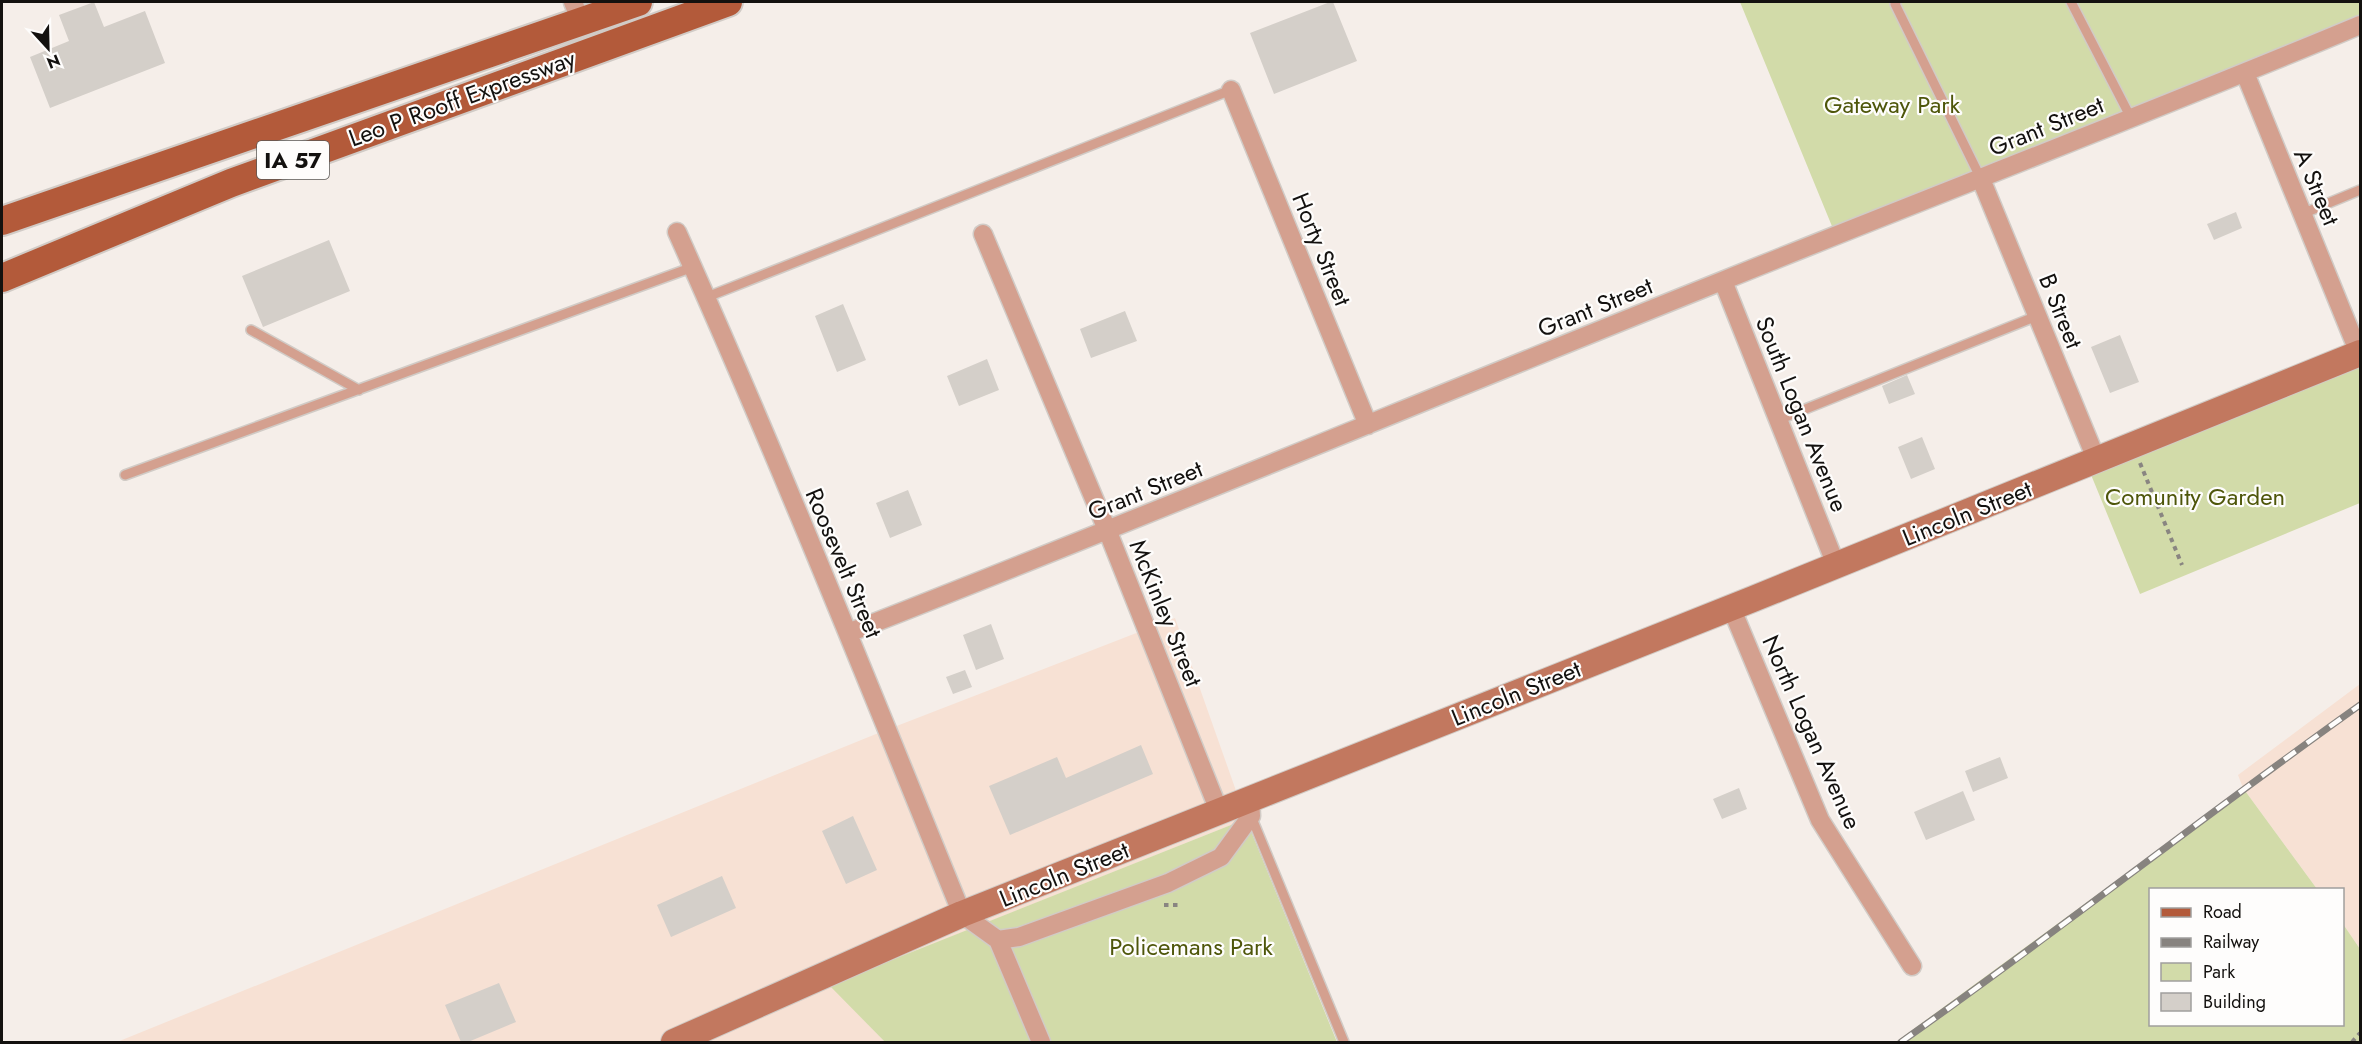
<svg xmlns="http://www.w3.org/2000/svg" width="2362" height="1044" font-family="Jost,sans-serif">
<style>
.industrial{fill:#f7e1d4}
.green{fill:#d2dba9}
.building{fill:#d4cfc9}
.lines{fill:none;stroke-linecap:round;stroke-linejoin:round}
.service-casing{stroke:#d1cbc6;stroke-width:12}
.minor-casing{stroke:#d1cbc6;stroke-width:21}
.secondary-casing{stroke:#d1cbc6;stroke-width:28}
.primary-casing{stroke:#d1cbc6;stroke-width:32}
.path{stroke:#898581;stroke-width:4;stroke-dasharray:4.5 4.5;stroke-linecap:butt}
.service{stroke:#d4a08f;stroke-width:9}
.minor{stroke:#d4a08f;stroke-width:18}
.secondary{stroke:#c2785f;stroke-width:26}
.primary{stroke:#b35a3a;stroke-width:28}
.rail-casing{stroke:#87837f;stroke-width:7}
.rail{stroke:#fefdfc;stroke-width:4.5;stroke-dasharray:14;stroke-linecap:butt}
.labels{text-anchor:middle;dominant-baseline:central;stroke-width:4.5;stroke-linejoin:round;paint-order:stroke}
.shield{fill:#fefdfc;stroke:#5a5856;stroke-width:1.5}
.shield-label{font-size:22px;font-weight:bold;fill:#13110f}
.street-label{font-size:24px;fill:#13110f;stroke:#fefdfc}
.park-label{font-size:24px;fill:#4e560a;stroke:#fefdfc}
</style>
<rect width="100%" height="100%" fill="#f5eee9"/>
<!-- industrial -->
<path class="industrial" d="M1175,618L1246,819L830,985L885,1042H117L876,734Z
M2360,684V949L2343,924L2342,890L2317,889L2243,788L2238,775Z"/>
<!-- green -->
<path class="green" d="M1740,2H2360V25L1836,236Z
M2360,353V503L2140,594L2087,465Z
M2243,788L2317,889L2150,890V1024H2342L2343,924L2360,949V1042H1896Z
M1246,819L1337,1042H885L829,985Z"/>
<!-- building -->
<path class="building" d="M94,2L104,27L145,11L165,63L50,108L30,57L69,41L59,15Z
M1330,2H1333L1357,61L1274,94L1250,33Z
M2236,212L2242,228L2214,240L2207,224Z
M329,240L350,291L263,327L242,276Z
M843,304L866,360L837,372L815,316Z
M1125,311L1137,341L1091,358L1080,329Z
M2120,335L2139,382L2110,393L2091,347Z
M987,359L999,390L959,406L947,376Z
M1907,375L1915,394L1889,404L1882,386Z
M1922,437L1935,469L1911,479L1898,447Z
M908,490L922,525L890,538L876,503Z
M991,624L1004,659L976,670L963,635Z
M965,670L972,687L953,694L946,677Z
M1141,745L1153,774L1010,835L989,786L1057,757L1066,778Z
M2000,757L2008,778L1973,792L1965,771Z
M1739,788L1747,809L1722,819L1713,799Z
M1963,791L1975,820L1926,840L1914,812Z
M853,816L877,870L846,884L822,831Z
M722,876L736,908L671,937L657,905Z
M499,983L516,1022L468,1042H461L445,1005Z"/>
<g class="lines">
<defs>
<path id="service" d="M1896,2L1895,4L1981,179
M2071,2L2131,118
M2302,214L2360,190
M707,297L1231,90
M251,330L359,390
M1778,420L2037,316
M125,475L693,267
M1251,816L1344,1042"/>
<path id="minor" d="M573,2L581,22
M2245,73L2359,353
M1231,90L1368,425
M1981,179L2097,461
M677,232C778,457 869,686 962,914L998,940L1041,1042
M983,234L1108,532L1219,811
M1723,281L1836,565
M1731,607L1820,820L1912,966
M848,633C1140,519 1430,398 1722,281C1935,195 2149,113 2360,25
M998,940L1019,937L1168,883L1221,857L1251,816L1250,799"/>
<path id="secondary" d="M674,1042L962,914L1753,599L2360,353"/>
<path id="primary" d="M2,221L638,2
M2,278L231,183L728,2"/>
</defs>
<!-- service casing -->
<use href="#service" class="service-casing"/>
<!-- minor casing -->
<use href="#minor" class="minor-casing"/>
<!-- secondary casing -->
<use href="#secondary" class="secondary-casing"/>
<!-- primary casing -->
<use href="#primary" class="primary-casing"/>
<!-- path -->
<path class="path" d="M2140,463L2182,565
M1164,905H1178
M2352,1042L2360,1033"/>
<!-- service -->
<use href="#service" class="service"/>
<!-- minor -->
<use href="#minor" class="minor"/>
<!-- secondary -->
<use href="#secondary" class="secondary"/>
<!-- primary -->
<use href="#primary" class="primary"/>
<defs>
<path id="rail" d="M1901,1042C2056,933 2205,815 2360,705"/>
</defs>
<!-- rail casing -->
<use href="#rail" class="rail-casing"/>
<!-- rail -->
<use href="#rail" class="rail"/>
</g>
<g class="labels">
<!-- shield labels -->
<rect class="shield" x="257" y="141" width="72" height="38" rx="4.5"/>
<g class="shield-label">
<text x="293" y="160">IA 57</text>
</g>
<!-- street labels -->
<g class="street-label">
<text transform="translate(462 98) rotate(-20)">Leo P Rooff Expressway</text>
<text transform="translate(2046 126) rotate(-22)">Grant Street</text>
<text transform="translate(2317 187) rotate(67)">A Street</text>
<text transform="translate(1322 249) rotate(68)">Horty Street</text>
<text transform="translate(1595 307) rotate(-22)">Grant Street</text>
<text transform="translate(2061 311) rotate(68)">B Street</text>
<text transform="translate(1802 414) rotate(68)">South Logan Avenue</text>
<text transform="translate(1145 490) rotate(-22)">Grant Street</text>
<text transform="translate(1967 513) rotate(-22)">Lincoln Street</text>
<text transform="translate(844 563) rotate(67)">Roosevelt Street</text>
<text transform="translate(1166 613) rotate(68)">McKinley Street</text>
<text transform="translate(1516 693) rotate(-22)">Lincoln Street</text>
<text transform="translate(1812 732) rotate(66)">North Logan Avenue</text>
<text transform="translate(1064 874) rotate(-22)">Lincoln Street</text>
</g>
<!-- park labels -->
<g class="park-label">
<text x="1892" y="104">Gateway Park</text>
<text x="2195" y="496">Comunity Garden</text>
<text x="1191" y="946">Policemans Park</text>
</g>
</g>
<!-- border -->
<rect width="2362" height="1044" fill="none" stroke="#13110f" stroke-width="6"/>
<!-- legend -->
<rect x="2149" y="888" width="195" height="138" fill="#fefdfc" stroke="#a09f9d" stroke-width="1.5"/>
<rect x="2161" y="908" width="30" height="9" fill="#b35a3a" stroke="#a09f9d" stroke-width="1.5"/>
<text x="2203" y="918" font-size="18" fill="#13110f">Road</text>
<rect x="2161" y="938" width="30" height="9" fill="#87837f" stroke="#a09f9d" stroke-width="1.5"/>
<text x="2203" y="948" font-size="18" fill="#13110f">Railway</text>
<rect x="2161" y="963" width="30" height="18" fill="#d2dba9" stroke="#a09f9d" stroke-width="1.5"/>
<text x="2203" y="978" font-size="18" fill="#13110f">Park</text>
<rect x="2161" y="993" width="30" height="18" fill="#d4cfc9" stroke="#a09f9d" stroke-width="1.5"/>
<text x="2203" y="1008" font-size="18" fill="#13110f">Building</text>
<!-- north arrow -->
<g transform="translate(48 48) rotate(158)" stroke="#fefdfc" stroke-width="4.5" paint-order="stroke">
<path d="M0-4.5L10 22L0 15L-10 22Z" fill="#13110f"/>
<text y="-9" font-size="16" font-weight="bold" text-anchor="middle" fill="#13110f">N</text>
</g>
</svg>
